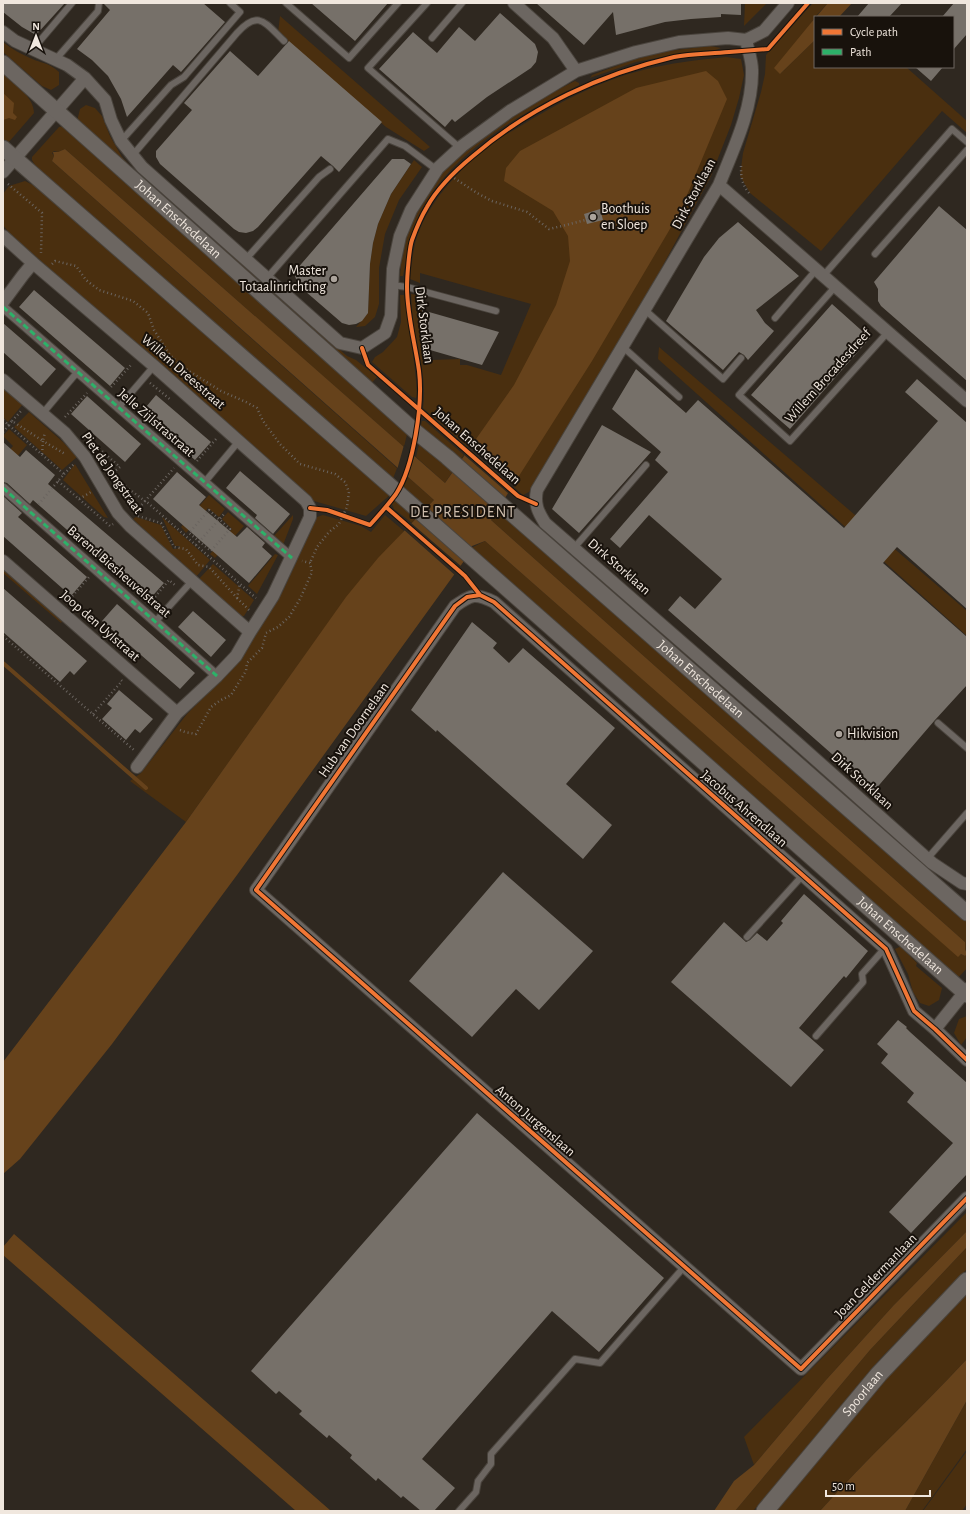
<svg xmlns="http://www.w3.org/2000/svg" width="970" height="1514" font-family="'Alegreya Sans',sans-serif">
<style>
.green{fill:#4a2f0f}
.water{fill:#66421b}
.pier{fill:#2f2820}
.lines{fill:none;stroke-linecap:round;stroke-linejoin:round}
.stream{stroke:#66421b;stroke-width:4}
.building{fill:#767069}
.service-casing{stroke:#4a443d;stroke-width:8}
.pedestrian-casing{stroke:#4a443d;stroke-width:11}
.minor-casing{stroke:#4a443d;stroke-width:14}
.tertiary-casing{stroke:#4a443d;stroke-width:17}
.secondary-casing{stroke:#4a443d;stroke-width:19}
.path{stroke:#6b6560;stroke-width:2.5;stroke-dasharray:1 3;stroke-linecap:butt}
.service{stroke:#6c6661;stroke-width:6}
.pedestrian{stroke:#6c6661;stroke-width:9}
.minor{stroke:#6c6661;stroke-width:12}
.tertiary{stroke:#6c6661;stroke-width:15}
.secondary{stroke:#6c6661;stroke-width:17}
.quiet{stroke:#2db169;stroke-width:3;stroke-dasharray:6 3;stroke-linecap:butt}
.cycleway-casing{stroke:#18120c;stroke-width:6}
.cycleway{stroke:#f07635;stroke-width:4}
.poi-dot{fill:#aca49c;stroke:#18120c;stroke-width:1.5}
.labels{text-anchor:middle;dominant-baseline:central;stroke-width:4;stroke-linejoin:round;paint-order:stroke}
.street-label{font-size:14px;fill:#f0e7de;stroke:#18120c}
.poi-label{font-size:14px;fill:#f0e7de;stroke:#18120c;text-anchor:start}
.quarter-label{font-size:16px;letter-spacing:1px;fill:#cdbcab;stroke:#18120c}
</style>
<rect width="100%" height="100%" fill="#2f2820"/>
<!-- green -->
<path class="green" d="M745,3H765L766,4L744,26Z
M813,3H828L815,17L780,74L815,40V67H906L967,121V133L942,111L821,251L750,193L740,176L743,153L761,92L765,74L766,55Z
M280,16L430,147L424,151L386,127L278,33Z
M3,42C12,49 21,54 30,58C43,64 48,62 59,72V85L51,90L42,86L3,52Z
M710,46L721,48L716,50L688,52L636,62L590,78L592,75L635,59L668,51Z
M726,57L741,59L744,75L739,98L731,125L711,176L632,323L529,492L523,495L423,408C427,382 419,354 414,328C412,317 412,306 411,294L418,295L432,360L460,359V365H467L501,375L531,304L420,273V283L410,279C412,262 413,245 420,229C434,196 461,168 489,146C498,138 509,133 519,127C558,103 599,81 643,70C670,63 698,60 726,57Z
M3,74C15,84 34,97 34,113L8,143L3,142Z
M575,81L579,83V85C521,113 448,154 419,215C410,234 407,255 403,276H400C401,264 402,251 405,239C426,163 509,114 575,81Z
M86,105L95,108L102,116L110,136L122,157L138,174L347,356L356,360L377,377L370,385L77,121L80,109Z
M63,126L408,430L404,447L65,149L58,152L54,151L52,153L54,156L52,161L397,468L391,484L39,172L32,160V157L59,127Z
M414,160L422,167L399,200L385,234L379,268V304L375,317L365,326L356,327L368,313L370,264L373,243L378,224L391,194Z
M25,181L35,186L391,494L366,516L314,501L10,234L3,225V194L9,186Z
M400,295H404C406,311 420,389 416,398L412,397L372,362L375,357L383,352L397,337L401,322Z
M659,347L967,611V636L658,359Z
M3,387L23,404L8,422L3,417Z
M29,412L63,442L77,457L62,470L14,427Z
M422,421H425L464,455L460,460L420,429Z
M9,429L27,445L3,473V458L13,446L3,436Z
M420,440L453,471L445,483L416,457Z
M75,464L108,518L104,517L63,480Z
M408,477L434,500L425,510L402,491Z
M209,495L225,509L219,517L208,508L186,533L181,527Z
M396,500L416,518L412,523L394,509L392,504Z
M497,509L967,920V953L965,949V942L491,520Z
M228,512L244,526L215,558L210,554L232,529L222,519Z
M293,515V519L283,545L273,537Z
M323,515L361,526L371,532L385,515L404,531L346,598L186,822L130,781L141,773L187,714L227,674L283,591L317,517Z
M136,517L161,525L173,549H177L180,546H175L162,517L210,560L196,577L183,566L180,560L178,561L133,519Z
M485,541L958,956L961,954L965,956L967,954V968L958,978L471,548Z
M275,554L278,555L257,594L248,586Z
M213,564L254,600L244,616H239L198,580Z
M3,568L63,620L61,623L3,573Z
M904,945L902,948L917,963L916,966L942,988L939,1000L929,1006L920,1003L913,992L908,974L895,949Z
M967,1016V1037L961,1045L954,1033L959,1019Z
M967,1212V1231L893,1306L826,1380L754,1465L744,1437Z
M967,1247V1269L880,1359L796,1462L753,1511H735L870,1350Z
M967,1293V1359C919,1411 867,1458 820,1511H775L909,1352Z
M967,1400V1449L922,1511H905Z
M967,1451V1504L962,1511H923Z"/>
<!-- water -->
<path class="water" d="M828,3H852L839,17H816Z
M815,18V40L780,74L774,68Z
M706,71L718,81L727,99L680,212L592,361L491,520L965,942V949L967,954L965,956L961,954L958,957L485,541L472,546L464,561L237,875L112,1044L20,1159L3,1174V1062L186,822L346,597L378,558L434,500L52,161L54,156L53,152H58L65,149L445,483L514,385L556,305L570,261L568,236L553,211L504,181L506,168L520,151L636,88Z
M3,93L14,103L13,113L17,117L15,120L9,118L3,120Z
M967,1231V1247L870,1350L735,1511H714L734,1481L754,1465L826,1380L893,1306Z
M14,1234L331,1511H296L3,1255V1247Z
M967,1359V1400L905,1511H820C867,1458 919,1411 967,1359Z"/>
<!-- pier -->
<path class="pier" d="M404,445L415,454L407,479L397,470Z
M469,445L515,485L509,494L463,454Z
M410,522L462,567L456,576L403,529Z"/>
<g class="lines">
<!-- stream -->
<path class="stream" d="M3,663L146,788"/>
</g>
<!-- building -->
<path class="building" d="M3,3H65L36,35L22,27L3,12Z
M103,3H203L225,22L181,72L173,65L127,117L121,99L108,76L92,60L77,49L110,10Z
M311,3H388L355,41Z
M536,3H741V15L721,14V17L691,19L665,22L616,35L613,12L584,45Z
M869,3H902L889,17H857Z
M954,3H967V34L953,50V17H942Z
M500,13L535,44L538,52L536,62L531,68L487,97L455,122L452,119L445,127L379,69L413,32L437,53L459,27L475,41Z
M289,41L382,122L339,172L333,166L321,156L258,227L253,231L246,233L239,232L234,229L160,164L156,157V151L192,110L184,103L230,51L258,76Z
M915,67H943L931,81Z
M392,159H404L411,164L391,194L378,224L373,243L370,264L368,313L362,321L356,324L349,325L342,323L298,285L295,276L296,270Z
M939,206L967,230V381L881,306L878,301V289L874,282Z
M600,209L603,220L587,224L584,214Z
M738,222L799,276L756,310L765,323L774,331L748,360L744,355L739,352L723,370L666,321L704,257L719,238Z
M34,290L125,368L110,386L19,307Z
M832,304L870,338L790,429L751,395Z
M422,310L499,332L482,365L430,350Z
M3,323L56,369L41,386L3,352Z
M636,369L686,413L698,400L844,528L938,421L905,392L917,379L967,423V609L897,547L883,563L967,637V685L935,720L874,791L668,610L680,596L695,609L722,579L649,515L620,548L610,539L668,472L655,460L661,452L612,409Z
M156,395L211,442L195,460L141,413Z
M87,396L141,444L125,462L71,414Z
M602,425L651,452L579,533L552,509Z
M3,442L20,457L26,450L55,475L48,484L164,583L148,601L33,500L30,504L7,483L3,482Z
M240,471L290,514L273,534L255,518L257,515L226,488Z
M177,472L206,497L199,505L237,537L247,527L265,543L262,547L272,556L249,583L153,499Z
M3,496L22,513L18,517L87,577L71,596L3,536Z
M3,588L87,661L74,675L70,671L60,682L3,632Z
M117,604L195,673L180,689L102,621Z
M193,611L226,640L211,657L178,627Z
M472,622L497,643L493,648L509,663L523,648L615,728L566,784L612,825L583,859L437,730L436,732L411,710Z
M119,690L153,719L140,733L135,729L126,740L102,719L112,708L107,704Z
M503,872L593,951L539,1010L516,989L472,1037L409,981Z
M804,894L868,951L846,978L844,976L799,1028L824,1050L791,1087L671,982L724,922L746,942L750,940L757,933L767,941L783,923L781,921Z
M898,1020L907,1027L906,1028L910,1032L967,1083V1174L911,1233L889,1212L953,1143L907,1102L914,1093L881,1063L888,1054L877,1044Z
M477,1113L664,1278L599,1352L552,1311L422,1459L455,1488L434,1511H421L403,1496L401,1498L378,1478L376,1481L350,1458L352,1455L329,1435L327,1438L299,1414L302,1411L279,1391L276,1394L251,1371Z"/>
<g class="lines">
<defs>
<path id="service" d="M286,3L349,58L398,3
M427,3L368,68L460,148
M432,38L462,3
M33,49L72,3
M56,59L98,11L99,3
M121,141L171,85L184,77L240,12L230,3
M132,156L237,33C259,9 265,23 284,41
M875,254L967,150
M246,259L319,177L330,169
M823,276L952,129L967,142
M267,278L388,139L405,146L437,170
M392,285L407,287L496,311
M835,287L739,395L790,441L888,332
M645,310L723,379L741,358
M775,318L816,270
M623,347L679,397
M118,408L154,366
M43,413L74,376L78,373
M204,483L239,441
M574,548L646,465
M155,622L192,581
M938,723L967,748
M927,859L967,813
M747,937L803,875
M816,1036L863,982L862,974L885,948
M459,1511L476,1492L478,1481L491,1464V1454L575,1359L600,1363L684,1267"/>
<path id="pedestrian" d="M3,307L292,558
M3,488L217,676"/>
<path id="minor" d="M514,3L553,38L576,71
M3,32L15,41L67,65L85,78L105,100L111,120L121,141L142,167L340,343L362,348L385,333L391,316L393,269L400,236L411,210L438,168L462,146L510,111L576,71L636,52L679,42L728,38L746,40
M746,40C748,50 752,60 752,70C753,109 733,150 719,185L537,490C534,504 538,512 545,523L795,741L932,863L962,883L967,884
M746,40L764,31L788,3
M3,172L85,78
M719,185L967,401
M3,236L33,263L23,275L3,302
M33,263L154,366L306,501L310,508V517L273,596L250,632L236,656L217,676L177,713L137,767
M3,380L65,433L85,457L118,513L130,526L250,632
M3,561L177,713
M935,1029L967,989
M967,1060L935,1029L914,1011L886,949L494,602C475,593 472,594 455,606L256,890L801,1369L967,1198"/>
<g id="tertiary">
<path id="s1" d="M3,63L416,432L447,457L967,913"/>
<path id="s2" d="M3,148L412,505L967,995"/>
</g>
<g id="secondary">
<path id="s3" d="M765,1511L879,1374L967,1281"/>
</g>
</defs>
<!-- service casing -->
<use href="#service" class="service-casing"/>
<!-- pedestrian casing -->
<use href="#pedestrian" class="pedestrian-casing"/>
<!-- minor casing -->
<use href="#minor" class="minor-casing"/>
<!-- tertiary casing -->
<use href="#tertiary" class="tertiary-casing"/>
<!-- secondary casing -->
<use href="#secondary" class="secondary-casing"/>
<!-- path -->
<path class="path" d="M741,166C741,178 742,184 749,193
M451,176L477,193L492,201L527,212L549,229L562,226L601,216
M8,184L42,213L41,253
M52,264L55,261L76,266L86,280L99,290L133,301L148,313L154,330L170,355L181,366L221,391L246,402L257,408L263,421L280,444L300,464L335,474L345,482L349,492L347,507L339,524L329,532L317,547L310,563
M150,383L171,400
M111,387L131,365L132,366
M65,417L87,393
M3,420L64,474L38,505
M12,421L21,411
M8,425L12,421L43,441L45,432
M3,432L9,425
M87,438L120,467L110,475L145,501L174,468
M42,454L43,441L65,454
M197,461L216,439
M64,474L75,463
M58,481L79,499L91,492
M79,499L110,526L113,524
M209,510L230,529L211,551L189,533Z
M134,514L145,501L148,503L256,598
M138,516L161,523L174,547L186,549L198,565L209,567L237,598L240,583
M196,545L225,513
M237,598L249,610
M69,602L68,601L89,577
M150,603L169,580L176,586
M3,636L134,750
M93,714L122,681L121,680
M180,730L185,732L196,734L211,707L221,700L231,695L246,671L247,663L262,648L266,633L278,627L289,617L300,599L312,572L310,563L302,561"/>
<!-- service -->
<use href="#service" class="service"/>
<!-- pedestrian -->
<use href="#pedestrian" class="pedestrian"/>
<!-- minor -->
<use href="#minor" class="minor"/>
<!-- tertiary -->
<use href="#tertiary" class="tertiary"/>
<!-- secondary -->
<use href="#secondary" class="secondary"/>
<!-- quiet -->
<path class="quiet" d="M3,307L292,558
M3,488L217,676"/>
<defs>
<path id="cycleway" d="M362,348L368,365L518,496L536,504
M386,507L465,576L480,595L494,602L886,949L914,1011L935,1029L967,1060
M310,508L327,510L370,525C379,515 388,505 396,494C414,466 423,404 419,371C415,343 407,315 407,287C407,278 409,249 412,240C416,229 421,217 427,207C438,187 456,170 473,156C530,107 601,74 674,57C692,53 710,54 729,52C742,51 755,50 768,49L808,3
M480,595L467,597L455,606L256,890L801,1369L967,1198"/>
</defs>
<!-- cycleway casing -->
<use href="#cycleway" class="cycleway-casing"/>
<!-- cycleway -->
<use href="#cycleway" class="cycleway"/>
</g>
<!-- markers -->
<g class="poi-dot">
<circle cx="593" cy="217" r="4"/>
<circle cx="334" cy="279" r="4"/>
<circle cx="839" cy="734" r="4"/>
</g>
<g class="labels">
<!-- street labels -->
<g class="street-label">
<text transform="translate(694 194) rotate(-62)">Dirk Storklaan</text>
<text stroke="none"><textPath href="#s1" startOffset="235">Johan Enschedelaan</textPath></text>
<text transform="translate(424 325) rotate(83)">Dirk Storklaan</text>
<text transform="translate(183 372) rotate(41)">Willem Dreesstraat</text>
<text transform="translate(828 376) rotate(-48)">Willem Brocadesdreef</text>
<text transform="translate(156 423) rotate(41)">Jelle Zijlstrastraat</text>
<text transform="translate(477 446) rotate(41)">Johan Enschedelaan</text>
<text transform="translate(112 473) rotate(55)">Piet de Jongstraat</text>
<text transform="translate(619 567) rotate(41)">Dirk Storklaan</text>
<text transform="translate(119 572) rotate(41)">Barend Biesheuvelstraat</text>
<text transform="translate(100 626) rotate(41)">Joop den Uylstraat</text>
<text stroke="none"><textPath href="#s1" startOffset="931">Johan Enschedelaan</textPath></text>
<text transform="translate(354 730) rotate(-55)">Hub van Doornelaan</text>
<text transform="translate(862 781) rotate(42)">Dirk Storklaan</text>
<text transform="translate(744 809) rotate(41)">Jacobus Ahrendlaan</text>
<text stroke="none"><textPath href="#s2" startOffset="1194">Johan Enschedelaan</textPath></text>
<text transform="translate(535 1121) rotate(41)">Anton Jurgenslaan</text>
<text transform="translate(876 1276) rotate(-46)">Joan Geldermanlaan</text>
<text stroke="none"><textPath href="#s3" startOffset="153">Spoorlaan</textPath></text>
</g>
<!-- poi labels -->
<g class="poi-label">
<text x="601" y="209">Boothuis<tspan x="601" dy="16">en Sloep</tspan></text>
<text x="326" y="271" text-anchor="end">Master<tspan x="326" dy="16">Totaalinrichting</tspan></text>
<text x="847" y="734">Hikvision</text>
</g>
<!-- quarter labels -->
<g class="quarter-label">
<text x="463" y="512">DE PRESIDENT</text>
</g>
</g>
<!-- border -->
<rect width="970" height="1514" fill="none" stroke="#f0e7de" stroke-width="8"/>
<!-- legend -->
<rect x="814" y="16" width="140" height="52" fill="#18120c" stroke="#6e6760"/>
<rect x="822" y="29" width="20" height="6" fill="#f07635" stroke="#6e6760"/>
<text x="850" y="36" font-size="12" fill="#f0e7de">Cycle path</text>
<rect x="822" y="49" width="20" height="6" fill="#2db169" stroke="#6e6760"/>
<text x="850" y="56" font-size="12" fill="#f0e7de">Path</text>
<!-- north arrow -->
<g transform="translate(36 36)" stroke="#18120c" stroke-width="3" paint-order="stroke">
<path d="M0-3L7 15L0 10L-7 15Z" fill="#f0e7de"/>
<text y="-6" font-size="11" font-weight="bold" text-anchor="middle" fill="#f0e7de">N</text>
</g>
<!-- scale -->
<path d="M826 1490v6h104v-6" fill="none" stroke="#f0e7de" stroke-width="2"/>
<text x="832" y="1490" font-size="12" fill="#f0e7de" stroke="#18120c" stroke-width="3" paint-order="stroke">50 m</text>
</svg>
